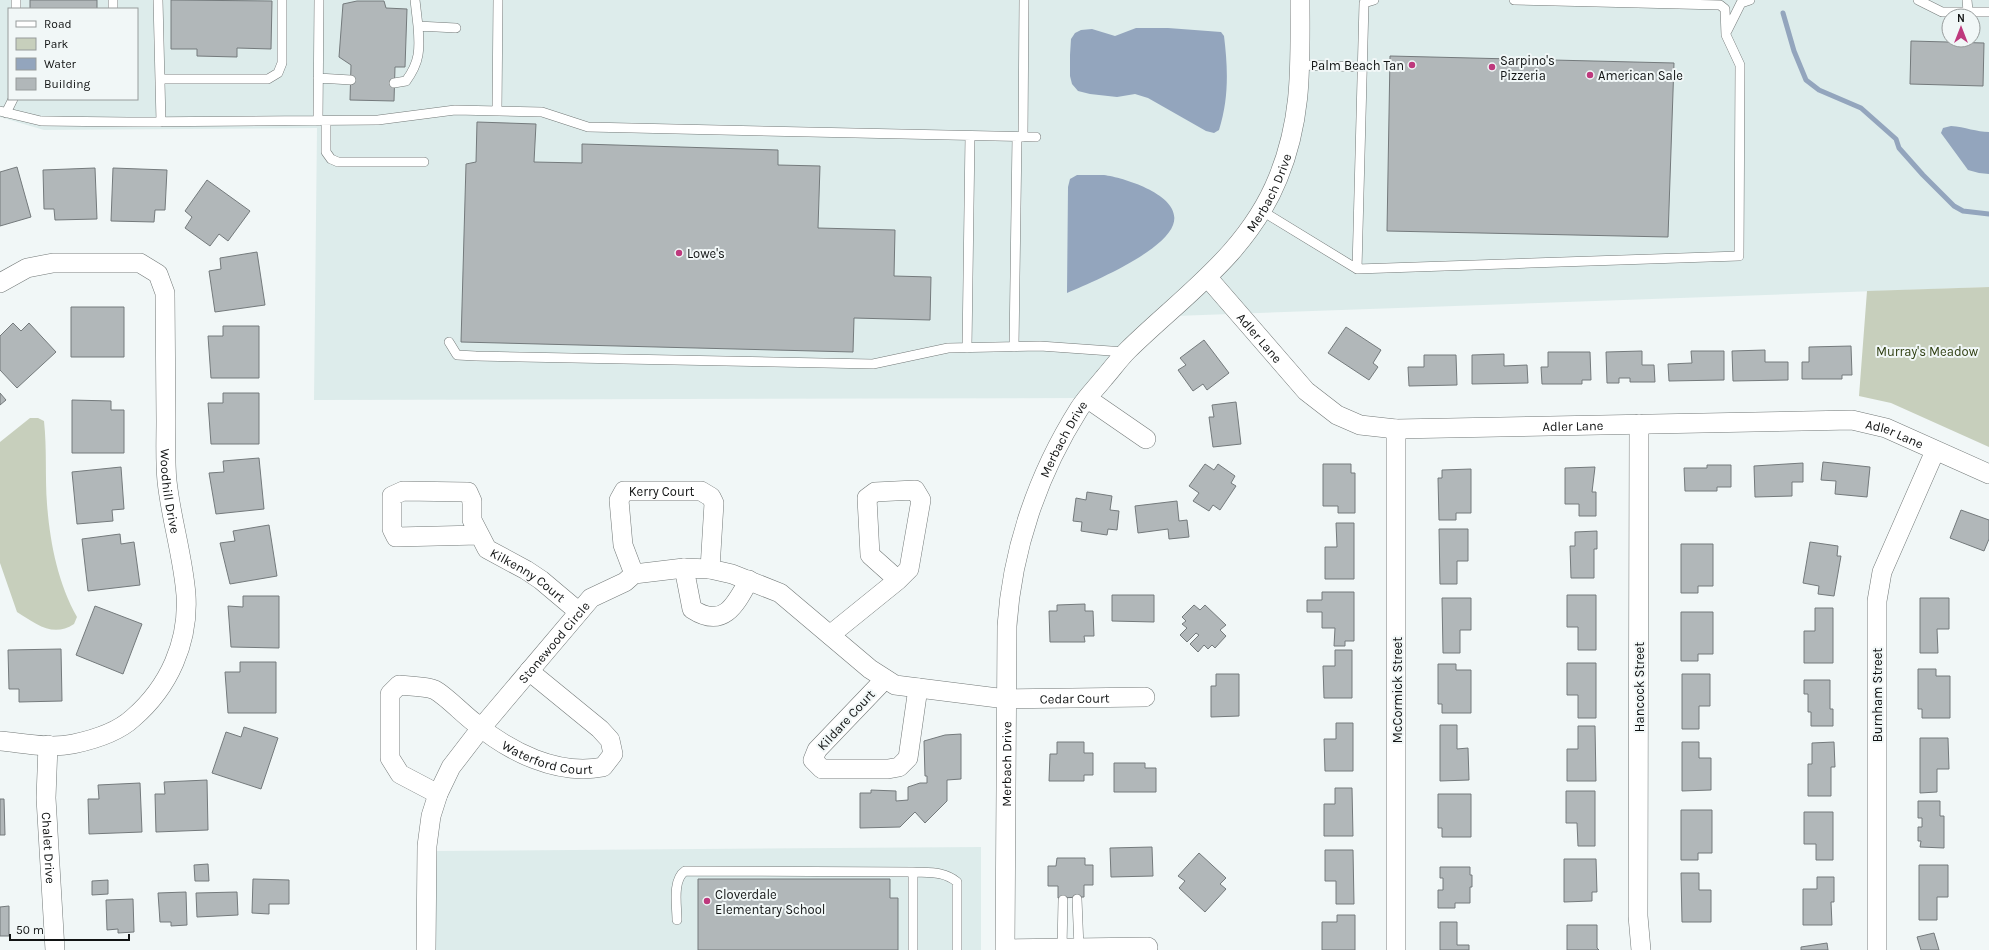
<svg xmlns="http://www.w3.org/2000/svg" width="1989" height="950" font-family="Karla,sans-serif">
<style>
.built{fill:#ddeceb;fill-rule:evenodd}
.green{fill:#c7cfbc}
.water{fill:#93a5bd}
.lines{fill:none;stroke-linecap:round;stroke-linejoin:round}
.stream{stroke:#93a5bd;stroke-width:5}
.building{fill:#b1b7b9;stroke:#747a7c}
.service-casing{stroke:#737978;stroke-width:10}
.minor-casing{stroke:#737978;stroke-width:20}
.service{stroke:#fff;stroke-width:9}
.minor{stroke:#fff;stroke-width:19}
.poi-dot{fill:#be397d;stroke:#f1f7f7;stroke-width:1.5}
.labels{text-anchor:middle;dominant-baseline:central;stroke-width:4;stroke-linejoin:round;paint-order:stroke}
.poi-label{font-size:13px;fill:#111313;stroke:#f1f7f7;text-anchor:start}
.street-label{font-size:13px;fill:#111313;stroke:#f1f7f7}
.park-label{font-size:13px;fill:#314013;stroke:#f1f7f7}
</style>
<rect width="100%" height="100%" fill="#f1f7f7"/>
<!-- built -->
<path class="built" d="M0,0H1292L1290,96L1281,145L1258,201L1204,272L1079,398L314,400L317,128L44,130L0,117ZM9,9H137V99H9Z
M1308,0H1989V287L1175,316L1295,153L1308,91ZM1949,16H1973V40H1949Z
M981,847V950H433V851Z"/>
<!-- green -->
<path class="green" d="M1989,287V447L1891,403L1859,396L1867,291Z
M30,418H38L44,421C47,449 45,477 47,504C50,543 58,583 77,617L74,624C53,638 36,624 17,612L0,563V442Z"/>
<!-- water -->
<path class="water" d="M1136,28H1168L1221,32L1224,36C1228,68 1229,99 1219,130L1214,133L1206,131L1148,98L1135,94L1117,97L1090,94L1078,91L1072,84L1070,76V55L1071,39L1075,33L1081,30L1092,29L1115,36Z
M1951,126C1965,127 1977,132 1989,132V174L1979,173L1968,170L1941,133L1943,128Z
M1077,175C1086,175 1095,175 1104,175C1125,178 1184,196 1173,225C1163,252 1093,282 1067,293L1068,187L1070,179Z"/>
<g class="lines">
<!-- stream -->
<path class="stream" d="M1783,13L1794,51L1806,80L1819,90L1861,108L1896,139L1899,148L1923,175L1954,206L1963,211L1989,214"/>
</g>
<!-- building -->
<path class="building" d="M30,0H97V9H30Z
M171,0L272,1L271,49L237,48V57L197,56V49H171Z
M357,1H384L386,8L407,9L405,67H395L394,101L350,100L351,65L339,57L343,4Z
M1911,41L1984,43L1983,86L1910,84Z
M1390,56L1674,63L1668,237L1387,231Z
M477,122L536,124L534,162L582,163V144L778,150V165L820,166L818,228L895,230L894,276L931,277L930,320L854,318L853,352L461,342L466,164L476,162Z
M17,167L31,217L0,226V172Z
M95,168L97,219L55,220L54,209H44L43,170Z
M113,168L167,170L165,210H155L154,222L111,221Z
M207,180L250,211L228,241L219,234L210,246L185,228L192,217L185,211Z
M257,252L265,305L215,312L209,271L221,269L220,258Z
M71,307H124V357H71Z
M13,323L21,331L29,323L56,352L17,388L0,370V336Z
M223,326H259V378H211L208,336H223Z
M1346,327L1381,350L1373,363L1378,367L1369,380L1328,353Z
M1204,340L1229,373L1207,390L1203,384L1193,391L1178,370L1186,365L1180,358Z
M1851,346L1852,375H1842V379H1802V362H1809V347Z
M1765,350V362H1788V380L1733,381L1732,351Z
M1642,351V365H1654L1655,382H1630V378H1619V383H1607L1606,352Z
M1691,351H1724V380L1669,381L1668,364L1692,363Z
M1548,352H1590L1591,380H1582V384H1542L1541,367H1548Z
M1504,354V366L1527,365L1528,383L1472,384V355Z
M1424,355H1456L1457,385L1409,386L1408,367H1424Z
M0,393L6,400L0,405Z
M223,393H259V444H211L208,403H223Z
M72,400L111,401V410H124V453H72Z
M1236,402L1241,444L1213,447L1209,417H1214L1212,405Z
M259,458L264,509L216,514L209,473L224,472L223,461Z
M1823,462L1870,467L1867,497L1835,494L1836,481L1821,480Z
M1803,463V482H1792V496L1755,497L1754,466Z
M1205,464L1214,470L1218,464L1235,476L1231,483L1236,486L1220,510L1213,505L1209,511L1193,501L1199,493L1189,486Z
M1323,464H1351V473H1355V513H1338V506H1323Z
M1707,465H1731V487H1717V491H1685L1684,468H1707Z
M121,467L124,509L112,510L113,521L77,524L72,472Z
M1595,467L1592,492H1596V516H1579V504H1565V468Z
M1471,469V513H1456V520H1439L1438,478H1442V470Z
M1087,492L1112,496L1110,510L1119,511L1117,530L1108,529L1107,535L1081,531L1082,522L1073,521L1076,498L1086,500Z
M1177,501L1179,521L1187,520L1189,537L1169,539L1168,529L1138,533L1135,506Z
M1961,510L1989,520V539L1984,551L1950,538Z
M1336,523H1354V579H1325V547H1337Z
M269,525L277,576L230,584L220,543L235,541L233,531Z
M1439,529H1468V561H1457V584H1440Z
M1597,531V549H1594V578H1571L1570,546H1575V532Z
M120,534L121,544L134,542L140,585L88,591L82,539Z
M1810,542L1838,546L1837,556H1841L1834,596L1818,594L1819,586L1803,583Z
M1681,544H1713V586H1698V593H1681Z
M1322,592H1354V641H1345V646H1334L1335,628H1322V612H1307V600H1322Z
M1112,595H1154V622L1112,621Z
M1567,595H1596V650H1578V627H1567Z
M243,596H279V648L231,647L228,606L243,607Z
M1442,598H1471V630H1460V653H1443Z
M1920,598H1949V629H1937L1938,653H1920Z
M1085,604V611H1093L1094,636H1084L1085,642H1050L1049,611H1057V605Z
M1194,605L1200,610L1205,605L1226,625L1220,630L1226,636L1215,648L1212,645L1208,649L1204,645L1198,652L1190,644L1199,635L1196,633L1187,642L1180,635L1187,628L1182,624L1186,621L1182,617Z
M95,606L142,624L123,674L76,655Z
M1815,608H1833V663H1804V631H1815Z
M1681,612H1713V654H1698V661H1681Z
M61,649L62,701L19,702V689H9L8,650Z
M1335,650H1352V698H1324L1323,666H1335Z
M240,662H276V713H228L225,672H240Z
M1567,663H1596V718H1578V695H1567Z
M1438,664H1456V670H1471V713H1442V704H1438Z
M1918,669H1936V676H1950V718H1922V709H1918Z
M1216,674H1239V716L1211,717V686H1216Z
M1682,674H1710V706H1699V729H1682Z
M1804,680H1830V709H1833V726H1811V712H1808V694H1804Z
M1336,723H1353V771H1325L1324,739H1336Z
M1440,725H1457V749L1468,748L1469,780L1440,781Z
M1578,726H1595L1596,781H1567V749H1578Z
M244,727L278,738L261,789L212,773L226,732L241,737Z
M961,734V779L947,780V801L925,823L915,812L900,827L860,828V793H871V790L896,791V801L908,800V787L920,783H927V776H925L924,741L945,735Z
M1920,738H1948L1949,769H1937V792L1920,793Z
M1057,742H1084V753H1093V775H1084V781H1049L1050,754H1057Z
M1682,742H1699V758H1711V790L1682,791Z
M1834,742L1835,767H1831V796H1808V764H1812V743Z
M1114,763H1145V768H1156V792H1114Z
M207,780L208,830L156,832L155,794H165L164,782Z
M140,783L142,832L89,834L88,799H99L98,785Z
M1335,788H1352L1353,836H1324V804H1335Z
M1566,791H1595V846H1578L1577,823H1566Z
M1438,794H1471V837H1442V828H1438Z
M0,799H4L5,835H0Z
M1918,801H1940V816H1944V848L1920,847L1921,841H1918V827H1922V818H1918Z
M1681,810H1712V853H1698V860H1681Z
M1804,812H1833V860H1816V844H1804Z
M1152,847L1153,876L1111,877L1110,848Z
M1325,850H1353L1354,904H1336V881H1325Z
M1199,853L1226,878L1220,884L1226,889L1205,912L1179,888L1185,881L1178,876Z
M1057,858H1085V865H1093V885H1084V897L1058,898V886H1048V866H1056Z
M1564,859H1596L1597,892H1592V901L1564,902Z
M208,864L209,881H195L194,865Z
M1919,865H1948V897H1937V920H1919Z
M1440,867H1470V875H1472V887H1470V903H1455V908H1438V890H1443V878H1440Z
M1681,873H1699V890H1711V922H1682Z
M1817,877H1834V902H1831L1832,925H1803V889H1817Z
M253,879L289,880V904H269V914L252,913Z
M698,879H890V898H898V950H698Z
M108,880V894L92,895V881Z
M186,892L187,925L171,926V922H160L158,893Z
M237,892L238,915L197,917L196,893Z
M133,899L134,932L118,933V929L107,930L106,900Z
M9,906V936H0V907Z
M1337,915H1355V950H1322V922H1337Z
M1440,922H1457V945H1469V950H1440Z
M1567,925H1597V948L1599,950H1567Z
M1934,933L1939,950H1921L1917,937Z
M1827,943L1828,950H1801V947Z"/>
<g class="lines">
<defs>
<path id="service" d="M113,0V9
M158,0L161,122
M415,0L418,26L456,28
M1918,0L1942,12H1989
M1967,0L1968,11
M16,9V0
M1727,31L1741,3L1750,0
M1300,65L1362,67
M318,78L351,80
M160,79H268L278,73L282,63V0
M394,83L406,81C420,62 420,49 418,26
M0,111L41,121L128,122L378,120L455,110L542,112L588,127L1036,137
M497,111L498,0
M6,113L13,99
M318,121L319,0
M326,121V152L331,159L338,162H424
M1023,137L1024,0
M1262,211L1357,269L1739,256L1740,65L1726,35L1725,9L1720,5L1514,0
M1357,269L1364,3L1374,0
M449,342L457,355L476,356L873,364L948,348L1040,346L1125,352
M1014,347L1017,137
M967,348L970,136
M1077,899L1079,948
M677,920C677,906 672,880 685,871L913,872
M1062,948L1063,900
M913,950V872C929,873 944,871 957,882V950"/>
<g id="minor">
<path id="s1" d="M1208,278L1306,391L1337,415L1360,425L1396,429L1852,420L1886,428L1989,474"/>
<path id="s2" d="M0,283L27,268L53,263H140L158,274L165,293C165,336 166,378 166,421C166,440 165,461 167,481C171,519 183,556 186,595C189,642 169,687 133,718C118,732 92,740 73,744C50,749 23,743 0,741"/>
<path d="M1088,399L1146,439"/>
<path d="M1639,424L1638,916L1641,950"/>
<path d="M1396,429V950"/>
<path id="s3" d="M479,535L396,537L392,529V496L403,491L468,492L472,501V520L487,549L526,570L541,580L579,612"/>
<path d="M684,568L692,609C723,629 735,606 749,580"/>
<path id="s4" d="M634,574L623,545L619,500L624,491H701L711,497L714,503L710,569"/>
<path d="M830,635L898,580L909,569L921,500L915,490L875,492L867,498L870,555L898,580"/>
<path d="M885,679L817,750L813,760L822,769H888L899,767L908,758L918,688"/>
<path id="s5" d="M48,745L46,798L55,950"/>
<path id="s6" d="M438,794L400,774L390,758V694L399,685C408,686 427,686 435,690C446,696 464,715 475,723C509,752 558,776 603,767L613,754L610,740L600,729L529,671"/>
<path d="M1006,949L1148,947"/>
<path id="s7" d="M426,950L427,846L431,816L438,794L451,767L481,728L591,598L625,582L634,574L684,568L710,569L732,574L780,593L870,669L895,685L1006,699L1145,697"/>
<path id="s8" d="M1005,950L1007,626C1012,549 1038,474 1079,409C1086,398 1096,388 1104,378C1112,369 1119,359 1128,350C1183,296 1248,253 1278,178C1303,117 1300,64 1300,0"/>
<path d="M1877,950V601L1882,572L1935,451"/>
</g>
</defs>
<!-- service casing -->
<use href="#service" class="service-casing"/>
<!-- minor casing -->
<use href="#minor" class="minor-casing"/>
<!-- service -->
<use href="#service" class="service"/>
<!-- minor -->
<use href="#minor" class="minor"/>
</g>
<!-- markers -->
<g class="poi-dot">
<circle cx="1412" cy="65" r="4"/>
<circle cx="1492" cy="67" r="4"/>
<circle cx="1590" cy="75" r="4"/>
<circle cx="679" cy="253" r="4"/>
<circle cx="707" cy="901" r="4"/>
</g>
<g class="labels">
<!-- poi labels -->
<g class="poi-label">
<text x="1500" y="60">Sarpino's<tspan x="1500" dy="15">Pizzeria</tspan></text>
<text x="1404" y="65" text-anchor="end">Palm Beach Tan</text>
<text x="1598" y="75">American Sale</text>
<text x="687" y="253">Lowe's</text>
<text x="715" y="894">Cloverdale<tspan x="715" dy="15">Elementary School</tspan></text>
</g>
<!-- street labels -->
<g class="street-label">
<text stroke="none"><textPath href="#s8" startOffset="845">Merbach Drive</textPath></text>
<text stroke="none"><textPath href="#s1" startOffset="79">Adler Lane</textPath></text>
<text stroke="none"><textPath href="#s1" startOffset="427">Adler Lane</textPath></text>
<text stroke="none"><textPath href="#s1" startOffset="751">Adler Lane</textPath></text>
<text stroke="none"><textPath href="#s8" startOffset="521">Merbach Drive</textPath></text>
<text stroke="none"><textPath href="#s2" startOffset="384">Woodhill Drive</textPath></text>
<text stroke="none"><textPath href="#s4" startOffset="124">Kerry Court</textPath></text>
<text stroke="none"><textPath href="#s3" startOffset="312">Kilkenny Court</textPath></text>
<text stroke="none"><textPath href="#s7" startOffset="349">Stonewood Circle</textPath></text>
<text transform="translate(1639 687) rotate(-90)">Hancock Street</text>
<text transform="translate(1397 690) rotate(-90)">McCormick Street</text>
<text transform="translate(1877 695) rotate(-90)">Burnham Street</text>
<text stroke="none"><textPath href="#s7" startOffset="935">Cedar Court</textPath></text>
<text transform="translate(846 720) rotate(-47)">Kildare Court</text>
<text stroke="none"><textPath href="#s6" startOffset="309">Waterford Court</textPath></text>
<text stroke="none"><textPath href="#s8" startOffset="186">Merbach Drive</textPath></text>
<text stroke="none"><textPath href="#s5" startOffset="103">Chalet Drive</textPath></text>
</g>
<!-- park labels -->
<g class="park-label">
<text x="1927" y="351">Murray's Meadow</text>
</g>
</g>
<!-- legend -->
<rect x="8" y="8" width="130" height="92" fill="#f1f7f7" stroke="#979c9c"/>
<rect x="16" y="21" width="20" height="6" fill="#ffffff" stroke="#979c9c"/>
<text x="44" y="28" font-size="12" fill="#111313">Road</text>
<rect x="16" y="38" width="20" height="12" fill="#c7cfbc" stroke="#979c9c"/>
<text x="44" y="48" font-size="12" fill="#111313">Park</text>
<rect x="16" y="58" width="20" height="12" fill="#93a5bd" stroke="#979c9c"/>
<text x="44" y="68" font-size="12" fill="#111313">Water</text>
<rect x="16" y="78" width="20" height="12" fill="#b1b7b9" stroke="#979c9c"/>
<text x="44" y="88" font-size="12" fill="#111313">Building</text>
<!-- north arrow -->
<g transform="translate(1961 28)"><circle r="19" fill="#f1f7f7" stroke="#979c9c"/>
<path d="M0-3L7 15L0 10L-7 15Z" fill="#be397d"/>
<text y="-6" font-size="11" font-weight="bold" text-anchor="middle" fill="#111313">N</text>
</g>
<!-- scale -->
<path d="M10 934v6h119v-6" fill="none" stroke="#111313" stroke-width="2"/>
<text x="16" y="934" font-size="12" fill="#111313" stroke="#f1f7f7" stroke-width="3" paint-order="stroke">50 m</text>
</svg>
